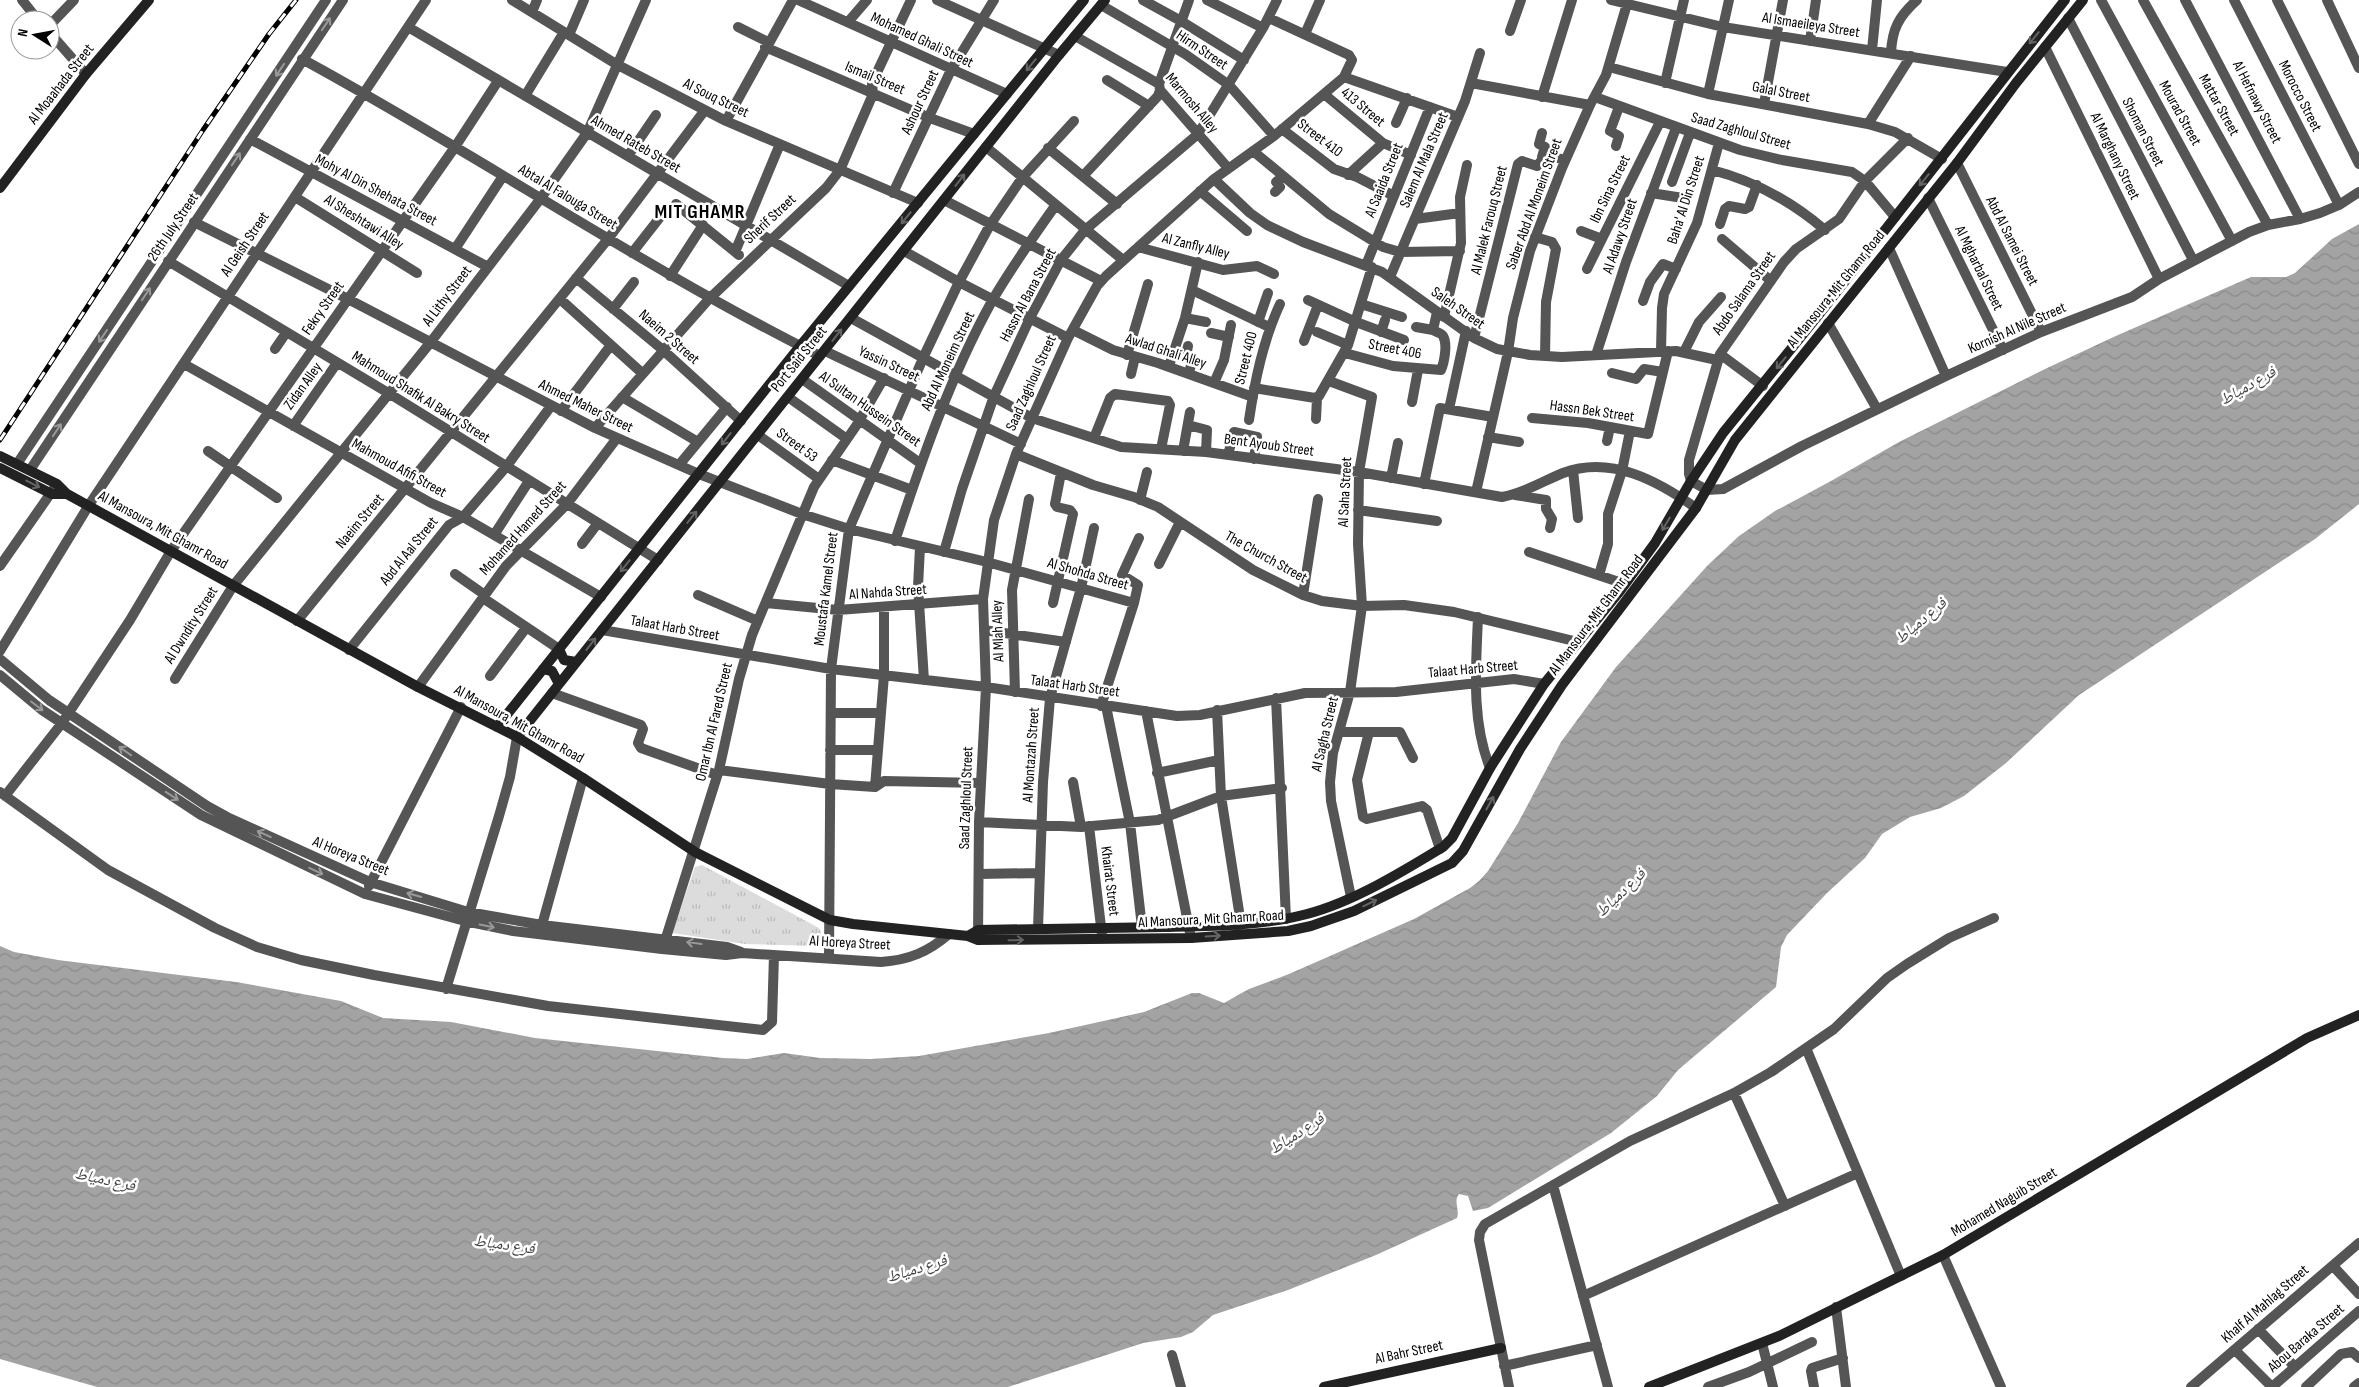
<svg xmlns="http://www.w3.org/2000/svg" width="2359" height="1387" font-family="'Sofia Sans Condensed','Noto Naskh Arabic',sans-serif">
<style>
.park{fill:url(#park-tufts)}
.water{fill:url(#water-waves)}
.lines{fill:none;stroke-linecap:round;stroke-linejoin:round}
.street{stroke:#555;stroke-width:10}
.secondary{stroke:#222;stroke-width:10}
.rail-casing{stroke:#000;stroke-width:5}
.rail{stroke:#fff;stroke-width:3;stroke-dasharray:9;stroke-linecap:butt}
.oneway{stroke:#999}
.oneway2{stroke:#646464}
.labels{text-anchor:middle;dominant-baseline:central;stroke-width:5;stroke-linejoin:round;paint-order:stroke}
.street-label{font-size:15px;fill:#000;stroke:#fff}
.water-label{font-size:16px;font-style:italic;fill:#444;stroke:#fff}
.district-label{font-size:20px;font-weight:bold;letter-spacing:1px;fill:#000;stroke:#fff}
</style>
<defs>
<pattern id="park-tufts" width="24" height="20" patternUnits="userSpaceOnUse" patternTransform="scale(1.25)"><rect width="24" height="20" fill="#dcdcdc"/><path d="M3 7l-1-3M5 7V3M7 7l1-3M15 17l-1-3M17 17v-4M19 17l1-3" fill="none" stroke="#bbb"/></pattern>
<pattern id="water-waves" width="16" height="10" patternUnits="userSpaceOnUse" patternTransform="scale(1.25)"><rect width="16" height="10" fill="#a3a3a3"/><path d="M0 5q4-4 8 0t8 0" fill="none" stroke="#8b8b8b"/></pattern>
</defs>
<rect width="100%" height="100%" fill="#fff"/>
<!-- park -->
<path class="park" d="M702,865L819,928L821,932L820,944L817,946L745,944L672,933L695,867Z"/>
<!-- water -->
<path class="water" d="M2359,224V504L2315,539L2079,695L2006,763L1964,796L1941,808L1910,817L1882,834L1865,858L1827,893L1787,935L1781,947L1776,987L1678,1070L1657,1096L1611,1133L1488,1208L1473,1211L1468,1196L1459,1194C1453,1201 1460,1210 1457,1218L1376,1255L1288,1290L1213,1315L1193,1332L1181,1337L1143,1343L1008,1387H97L0,1359V946L14,952L58,960L236,982L341,1001L383,1018L451,1022L535,1038L723,1058L747,1059L784,1053L820,1058L871,1059L919,1056L1049,1033L1144,1012L1192,993H1199L1224,1003L1249,989L1289,974L1414,919L1470,888L1479,881L1488,871L1518,823L1561,742L1616,667L1708,565L1739,536L1775,511L1831,481L1899,442L2045,369L2118,335L2251,277H2286L2295,273L2332,239Z"/>
<g class="lines">
<!-- street -->
<path class="street" d="M22,0L38,20
M512,0L616,64L726,121L918,203
M798,0L1007,94
M937,0L1059,55
M1143,0L1181,21L1244,60
M1207,0L1263,28
M1611,0L1723,27L2007,72
M2101,0L2232,241
M2143,0L2268,225
M2185,0L2300,219
M2234,0L2339,205
M2277,0L2359,164
M2327,0L2359,68
M1101,5L1185,54L1229,85L1274,136
M532,12L537,0
M1269,18L1349,55L1352,60L1344,77
M2068,18L2193,260
M848,22L867,0
M50,25L74,0
M408,27L849,286
M738,27L768,42
M1510,31L1521,0
M50,33L86,74
M1305,34L1320,0
M569,35L584,0
M1075,36L1159,84L1160,90L1228,168
M1810,41L1816,0
M765,47L930,118L974,134
M2045,47L2159,279
M1872,50L1877,0
M1891,53C1892,29 1899,16 1917,0
M302,59C477,154 642,267 820,356
M1609,67L1708,94L1868,124L1895,132L1942,159
M1107,80L1149,106
M1471,83L1590,105
M1665,83L1684,0
M1159,84L1189,0
M1324,94L1383,143L1411,155
M1708,94L1729,0
M525,96L564,32
M1542,97L1572,0
M1595,97L1740,150L1782,160L1852,172L1865,181L1895,217
M1764,104L1783,0
M726,121L793,0
M1396,123L1407,98
M1868,124L1911,56
M1282,129L1334,169L1357,177L1394,196
M1542,133L1539,144L1545,147L1542,157
M1908,138L1865,181L1839,219L1796,249L1784,262L1720,354L1689,460V474L1691,481L1707,490L1723,489L1802,446L1946,376L2041,332L2132,297L2159,279L2249,232L2268,225L2300,219L2320,213L2339,205L2359,192
M250,139L488,267
M1616,146L1619,136L1610,131L1619,107
M986,147L1123,260
M1048,148L1117,204
M1253,151L1329,214L1383,247L1400,252L1460,251
M628,156L656,115
M1957,163L2041,332
M1712,170C1755,181 1791,201 1825,230
M1348,175L1383,143
M1083,176L1158,96L1160,90
M1214,179L1250,213L1267,225L1303,242L1382,272L1474,338L1497,349L1530,355L1562,357L1676,351L1717,360
M1672,182L1690,133
M1200,191L1247,231
M1275,192L1280,187L1276,182L1282,177
M893,193L951,70L994,0
M1651,193L1683,198
M295,197L417,273
M1928,198L2003,350
M944,200L1101,281
M676,204L739,255
M1415,219L1460,213
M194,222L348,299L595,428L699,474L802,514L849,529L987,562L1134,603L1101,706
M1720,224L1725,209L1729,206L1745,209L1749,207L1757,185
M1581,231L1602,239
M1535,237L1552,242L1556,249L1546,302L1545,356
M1722,239L1771,281
M1138,247L1223,270L1257,266L1274,274
M1889,248L1946,376
M455,249L503,176
M904,251L959,282L1068,338
M735,252L780,144
M632,253L661,216
M168,261L390,394L658,560
M1366,265L1430,107
M1587,269L1660,122
M670,276L703,225
M1390,277L1465,101L1480,53
M576,278L663,350L741,421
M1192,290L1269,327
M560,299L642,373
M1308,300L1356,322L1404,340
M1643,301L1650,282L1663,264L1676,269
M1361,304L1402,317
M613,309L634,282
M1444,317L1461,243L1460,197L1467,165
M851,318L1032,418L1121,447L1206,452L1359,472L1502,497C1525,493 1543,481 1563,473C1611,455 1658,481 1696,508
M1185,318L1206,322
M1258,322L1268,293
M1828,323L1877,409
M1416,327L1433,330
M1073,330L1113,350L1158,363L1253,397
M1317,332L1348,345
M1381,332L1385,320
M1211,333L1229,337
M1474,338L1518,164L1522,161L1537,166L1546,155L1565,160
M1304,341L1318,305
M1188,346L1186,356L1192,361L1189,373
M275,349L286,333
M825,351L1021,444
M1661,351L1662,308L1664,294L1697,223L1719,143
M1684,352L1699,322L1721,297
M1345,353L1393,366L1441,370C1444,363 1448,344 1443,336C1442,333 1435,332 1433,330L1437,312
M1720,354L1763,386
M1127,355L1148,284
M1596,355L1626,262L1676,128
M184,364L431,503L463,517L601,597
M1169,366L1185,318L1198,262
M1612,373L1636,379L1644,369L1663,372
M1131,374L1135,357
M802,379L920,463
M1329,381L1372,397L1359,472L1358,544L1362,606L1350,692L1333,753L1330,782L1331,801L1351,897
M1214,383L1224,360L1231,325
M1254,388L1315,398L1319,396L1348,345L1372,267
M622,397L698,442
M788,397L847,439
M1412,402L1418,370
M1449,409L1466,331
M561,411L611,345
M1532,418L1588,423L1648,434L1668,351
M1316,419L1317,398
M1249,420C1255,380 1263,341 1280,304
M1188,425L1207,430L1206,452
M293,426L337,363
M595,428L709,299L826,188L840,170L873,94L872,83L911,0
M758,435L819,479
M1488,437L1519,442
M1094,438L1110,398L1115,394L1168,401L1170,405L1161,449
M1607,441L1610,427
M208,451L277,498
M1183,451L1190,412
M1016,454L1093,485L1134,497L1158,507L1253,570L1303,595L1322,601L1362,606L1404,605L1454,612L1578,642
M1228,455L1234,432L1257,437L1254,459
M832,460L912,490
M17,464L326,0
M679,465L727,407
M30,470L343,0
M1573,470L1578,518
M1391,478L1398,443
M1424,484L1440,408L1493,417
M1476,492L1508,352L1513,318L1530,251L1562,168L1590,105L1606,75L1627,4
M1515,495L1546,500V509L1552,519L1550,528
M1140,500L1147,472
M1358,510L1437,521
M494,535L529,481
M895,541C922,459 950,377 992,301C1011,268 1033,237 1055,206
M582,544L598,523
M920,547L918,587L924,680
M944,552L962,489L994,396L1030,318L1061,260L1085,230L1198,134L1263,28L1277,0
M1529,552L1625,584
M1159,564L1180,522
M0,566L55,487
M455,574L485,595
M1599,575L1608,544V514L1622,471L1630,431
M698,595L758,621
M1303,595L1318,499
M483,598L559,649
M766,603L838,610L983,599
M1053,603L1073,514L1070,510L1057,507L1055,504L1061,473
M1134,603L1138,585L1122,575L1139,538
M1478,617C1476,667 1471,720 1490,768
M297,621L608,239L705,110
M602,630L831,669L986,687L1177,716L1200,715L1305,693L1396,692L1514,679L1544,684
M984,630L1066,642
M349,650L449,525L463,517L506,467L551,406
M0,651L89,505L426,0
M0,659L49,700L207,806L227,817L370,882L468,912L542,925L727,947L741,952
M0,675L42,710L201,815L365,894L465,921L513,931L662,949L726,955L742,953L881,962C909,960 928,952 949,934
M490,676L526,628
M175,679L233,586L430,343L541,198L587,133L646,0
M418,687L506,566L567,504L617,438
M1015,692L1012,590L1029,499
M552,693L641,725L643,729L638,743L641,748L717,775
M1276,698L1286,919
M1106,706L1130,823L1142,927
M1217,710L1221,796L1241,924
M1146,711L1191,938
M831,713H881
M1339,732H1400L1413,758
M1369,732L1357,780L1363,817L1367,819L1422,806L1427,810L1440,849
M830,750H878
M719,770L830,784L875,787L884,781L981,783
M1157,773L1219,760
M1073,782L1081,827
M875,787L884,675V608
M0,792L108,870L215,928L257,947L301,960L374,975L548,1006L763,1030L772,1022L774,955
M5,796L62,723L130,620L171,551L455,147L498,81
M979,822L1081,827L1158,820L1221,796L1282,788
M1089,826L1102,935
M979,874L1040,873
M369,886L461,707
M542,925L583,778
M1038,929L1043,782L1050,698L1081,588L1094,528
M978,937L979,822L986,687L983,599L994,520L1016,454L1068,338L1097,286L1106,276L1214,179L1274,136L1344,77L1458,117
M664,944L719,770L739,679L752,635L814,487L856,426L884,378
M829,958L831,669L849,529L924,356L959,282L990,225L1022,178L1074,121
M446,989L499,816L510,777L517,737
M1806,1048L1901,1276
M1734,1093L1785,1206
M1553,1185L1608,1387
M1943,1255L2001,1387
M2333,1266L2359,1294
M1583,1296L1858,1173
M1836,1307L1846,1387
M2258,1329L2295,1367
M1762,1343L1773,1387
M2235,1350L2272,1387
M1172,1355L1181,1387
M1504,1366L1597,1345
M1509,1387L1479,1240L1480,1232L1485,1224L1630,1141L1734,1093L1771,1072L1834,1029L1887,978L1907,964L1949,938L1994,918
M1708,1387L1749,1372L1812,1342
M1814,1387L1811,1371L1812,1368L1843,1358
M2191,1387L2359,1243
M2272,1387L2359,1311
M2306,1387L2341,1354L2352,1352L2359,1358
M2354,1387L2359,1383"/>
<!-- secondary -->
<path class="secondary" d="M0,188L86,74L149,0
M0,456L57,484L67,494L418,687L517,737L583,778L695,852L830,920L853,924L968,936L978,940L1191,938L1288,931L1311,926L1354,911L1452,863L1463,851L1520,749L1562,685L1696,508L1735,440L1957,163L2016,83L2083,0
M0,468L52,494H67
M559,649L564,660L576,662
M543,669L552,671L559,684
M497,727L800,346L1084,0
M517,737L1059,55L1105,0
M968,936L978,930C1040,929 1102,928 1164,927C1212,926 1261,926 1307,914C1353,902 1402,872 1443,847L1452,838L1490,768L1544,684L1620,591L1655,543L1691,481L1723,433L1820,313L2065,0
M1324,1387L1501,1348
M1649,1387L1779,1336L1943,1255L2307,1038L2359,1015"/>
<defs>
<path id="rail" d="M0,440L203,130L269,34L296,0"/>
</defs>
<!-- rail casing -->
<use href="#rail" class="rail-casing"/>
<!-- rail -->
<use href="#rail" class="rail"/>
</g>
<!-- one-way arrows -->
<defs><path id="oneway-shaft" d="M-6 0H5M1.5-3L5.5 0L1.5 3" fill="none" stroke-width="1.6" stroke-linecap="round" stroke-linejoin="round" transform="scale(1.25)"/></defs>
<g class="oneway">
<use href="#oneway-shaft" transform="translate(326 24) rotate(-56)"/>
<use href="#oneway-shaft" transform="translate(280 70) rotate(124)"/>
<use href="#oneway-shaft" transform="translate(236 159) rotate(-56)"/>
<use href="#oneway-shaft" transform="translate(146 294) rotate(-56)"/>
<use href="#oneway-shaft" transform="translate(103 336) rotate(124)"/>
<use href="#oneway-shaft" transform="translate(57 430) rotate(-56)"/>
<use href="#oneway-shaft" transform="translate(37 706) rotate(37)"/>
<use href="#oneway-shaft" transform="translate(125 751) rotate(-145)"/>
<use href="#oneway-shaft" transform="translate(172 796) rotate(33)"/>
<use href="#oneway-shaft" transform="translate(264 834) rotate(-156)"/>
<use href="#oneway-shaft" transform="translate(316 871) rotate(25)"/>
<use href="#oneway-shaft" transform="translate(414 895) rotate(-164)"/>
<use href="#oneway-shaft" transform="translate(487 926) rotate(11)"/>
<use href="#oneway-shaft" transform="translate(694 943) rotate(-172)"/>
</g>
<g class="oneway2">
<use href="#oneway-shaft" transform="translate(2034 38) rotate(129)"/>
<use href="#oneway-shaft" transform="translate(1031 65) rotate(129)"/>
<use href="#oneway-shaft" transform="translate(960 180) rotate(-52)"/>
<use href="#oneway-shaft" transform="translate(1924 180) rotate(129)"/>
<use href="#oneway-shaft" transform="translate(906 218) rotate(129)"/>
<use href="#oneway-shaft" transform="translate(837 335) rotate(-52)"/>
<use href="#oneway-shaft" transform="translate(1781 363) rotate(129)"/>
<use href="#oneway-shaft" transform="translate(726 439) rotate(128)"/>
<use href="#oneway-shaft" transform="translate(33 484) rotate(27)"/>
<use href="#oneway-shaft" transform="translate(692 517) rotate(-51)"/>
<use href="#oneway-shaft" transform="translate(1666 524) rotate(121)"/>
<use href="#oneway-shaft" transform="translate(625 566) rotate(129)"/>
<use href="#oneway-shaft" transform="translate(591 644) rotate(-52)"/>
<use href="#oneway-shaft" transform="translate(1490 803) rotate(-61)"/>
<use href="#oneway-shaft" transform="translate(1370 903) rotate(-26)"/>
<use href="#oneway-shaft" transform="translate(1213 936) rotate(-3)"/>
<use href="#oneway-shaft" transform="translate(1016 940) rotate(-1)"/>
</g>
<g class="labels">
<!-- street labels -->
<g class="street-label">
<text transform="translate(1811 25) rotate(9)">Al Ismaeileya Street</text>
<text transform="translate(922 40) rotate(25)">Mohamed Ghali Street</text>
<text transform="translate(1202 50) rotate(34)">Hirm Street</text>
<text transform="translate(875 78) rotate(23)">Ismail Street</text>
<text transform="translate(61 84) rotate(-52)">Al Moaahada Street</text>
<text transform="translate(1781 92) rotate(11)">Galal Street</text>
<text transform="translate(2300 96) rotate(63)">Morocco Street</text>
<text transform="translate(716 98) rotate(26)">Al Souq Street</text>
<text transform="translate(920 102) rotate(-65)">Ashour Street</text>
<text transform="translate(2257 102) rotate(63)">Al Hefnawy Street</text>
<text transform="translate(1192 103) rotate(50)">Marmosh Alley</text>
<text transform="translate(2219 105) rotate(61)">Mattar Street</text>
<text transform="translate(1363 107) rotate(40)">413 Street</text>
<text transform="translate(2180 113) rotate(61)">Mourad Street</text>
<text transform="translate(1741 131) rotate(16)">Saad Zaghloul Street</text>
<text transform="translate(2143 132) rotate(63)">Shoman Street</text>
<text transform="translate(1320 138) rotate(37)">Street 410</text>
<text transform="translate(636 144) rotate(30)">Ahmed Rateb Street</text>
<text transform="translate(2115 156) rotate(64)">Al Marghany Street</text>
<text transform="translate(1424 160) rotate(-67)">Salem Al Mala Street</text>
<text transform="translate(1384 180) rotate(-68)">Al Saaida Street</text>
<text transform="translate(1610 189) rotate(-64)">Ibn Sina Street</text>
<text transform="translate(376 190) rotate(28)">Mohy Al Din Shehata Street</text>
<text transform="translate(568 197) rotate(31)">Abtal Al Falouga Street</text>
<text transform="translate(1686 200) rotate(-72)">Baha' Al Din Street</text>
<text transform="translate(1534 204) rotate(-70)">Saber Abd Al Moneim Street</text>
<text transform="translate(770 219) rotate(-43)">Sherif Street</text>
<text transform="translate(1489 220) rotate(-76)">Al Malek Farouq Street</text>
<text transform="translate(364 222) rotate(32)">Al Sheshtawi Alley</text>
<text transform="translate(173 227) rotate(-56)">26th July Street</text>
<text transform="translate(1620 236) rotate(-71)">Al Adawy Street</text>
<text transform="translate(2012 241) rotate(63)">Abd Al Samei Street</text>
<text transform="translate(245 244) rotate(-56)">Al Geish Street</text>
<text transform="translate(1196 246) rotate(14)">Al Zanfly Alley</text>
<text transform="translate(1979 268) rotate(64)">Al Mgharbal Street</text>
<text transform="translate(1836 289) rotate(-51)">Al Mansoura, Mit Ghamr Road</text>
<text transform="translate(1744 293) rotate(-55)">Abdo Salama Street</text>
<text transform="translate(1028 295) rotate(-62)">Hassn Al Bana Street</text>
<text transform="translate(447 296) rotate(-53)">Al Lithy Street</text>
<text transform="translate(323 308) rotate(-55)">Fekry Street</text>
<text transform="translate(1458 308) rotate(35)">Saleh Street</text>
<text transform="translate(2017 328) rotate(-24)">Kornish Al Nile Street</text>
<text transform="translate(669 337) rotate(41)">Naeim 2 Street</text>
<text transform="translate(1395 349) rotate(11)">Street 406</text>
<text transform="translate(1166 351) rotate(18)">Awlad Ghali Alley</text>
<text transform="translate(1246 358) rotate(-76)">Street 400</text>
<text transform="translate(799 359) rotate(-51)">Port Said Street</text>
<text transform="translate(948 361) rotate(-65)">Abd Al Moneim Street</text>
<text transform="translate(889 364) rotate(25)">Yassin Street</text>
<text transform="translate(1031 383) rotate(-66)">Saad Zaghloul Street</text>
<text transform="translate(303 386) rotate(-54)">Zidan Alley</text>
<text transform="translate(421 397) rotate(32)">Mahmoud Shafik Al Bakry Street</text>
<text transform="translate(586 406) rotate(26)">Ahmed Maher Street</text>
<text transform="translate(870 409) rotate(35)">Al Sultan Hussein Street</text>
<text transform="translate(1592 411) rotate(8)">Hassn Bek Street</text>
<text transform="translate(797 445) rotate(36)">Street 53</text>
<text transform="translate(1269 445) rotate(8)">Bent Ayoub Street</text>
<text transform="translate(399 468) rotate(29)">Mahmoud Afifi Street</text>
<text transform="translate(1345 492) rotate(-87)">Al Saha Street</text>
<text transform="translate(360 521) rotate(-50)">Naeim Street</text>
<text transform="translate(523 528) rotate(-48)">Mohamed Hamed Street</text>
<text transform="translate(163 530) rotate(29)">Al Mansoura, Mit Ghamr Road</text>
<text transform="translate(409 551) rotate(-51)">Abd Al Aal Street</text>
<text transform="translate(1266 557) rotate(29)">The Church Street</text>
<text transform="translate(1088 574) rotate(16)">Al Shohda Street</text>
<text transform="translate(826 589) rotate(-83)">Moustafa Kamel Street</text>
<text transform="translate(888 592) rotate(-4)">Al Nahda Street</text>
<text transform="translate(1596 615) rotate(-53)">Al Mansoura, Mit Ghamr Road</text>
<text transform="translate(191 625) rotate(-58)">Al Dwndity Street</text>
<text transform="translate(675 628) rotate(10)">Talaat Harb Street</text>
<text transform="translate(998 631) rotate(-92)">Al Mlah Alley</text>
<text transform="translate(1473 669) rotate(-5)">Talaat Harb Street</text>
<text transform="translate(1075 686) rotate(8)">Talaat Harb Street</text>
<text transform="translate(714 722) rotate(-77)">Omar Ibn Al Fared Street</text>
<text transform="translate(519 724) rotate(29)">Al Mansoura, Mit Ghamr Road</text>
<text transform="translate(1325 734) rotate(-77)">Al Sagha Street</text>
<text transform="translate(1031 755) rotate(-86)">Al Montazah Street</text>
<text transform="translate(966 798) rotate(-88)">Saad Zaghloul Street</text>
<text transform="translate(351 856) rotate(22)">Al Horeya Street</text>
<text transform="translate(1110 881) rotate(83)">Khairat Street</text>
<text transform="translate(1211 919) rotate(-3)">Al Mansoura, Mit Ghamr Road</text>
<text transform="translate(850 943) rotate(3)">Al Horeya Street</text>
<text transform="translate(2004 1202) rotate(-31)">Mohamed Naguib Street</text>
<text transform="translate(2265 1304) rotate(-41)">Khalf Al Mahlag Street</text>
<text transform="translate(2306 1338) rotate(-41)">Abou Baraka Street</text>
<text transform="translate(1409 1352) rotate(-12)">Al Bahr Street</text>
</g>
<!-- water labels -->
<g class="water-label">
<text transform="translate(2248 386) rotate(-30)">فرع دمياط</text>
<text transform="translate(1921 621) rotate(-40)">فرع دمياط</text>
<text transform="translate(1621 893) rotate(-44)">فرع دمياط</text>
<text transform="translate(1297 1134) rotate(-33)">فرع دمياط</text>
<text transform="translate(105 1180) rotate(12)">فرع دمياط</text>
<text transform="translate(504 1245) rotate(8)">فرع دمياط</text>
<text transform="translate(917 1269) rotate(-17)">فرع دمياط</text>
</g>
<!-- district labels -->
<g class="district-label">
<text x="700" y="212">MIT GHAMR</text>
</g>
</g>
<!-- north arrow -->
<g transform="translate(35 35) rotate(281)"><circle r="24" fill="#ffffff" stroke="#999999"/>
<path d="M0-4L9 19L0 12L-9 19Z" fill="#000000"/>
<text y="-8" font-size="14" font-weight="bold" text-anchor="middle" fill="#000000">N</text>
</g>
</svg>
